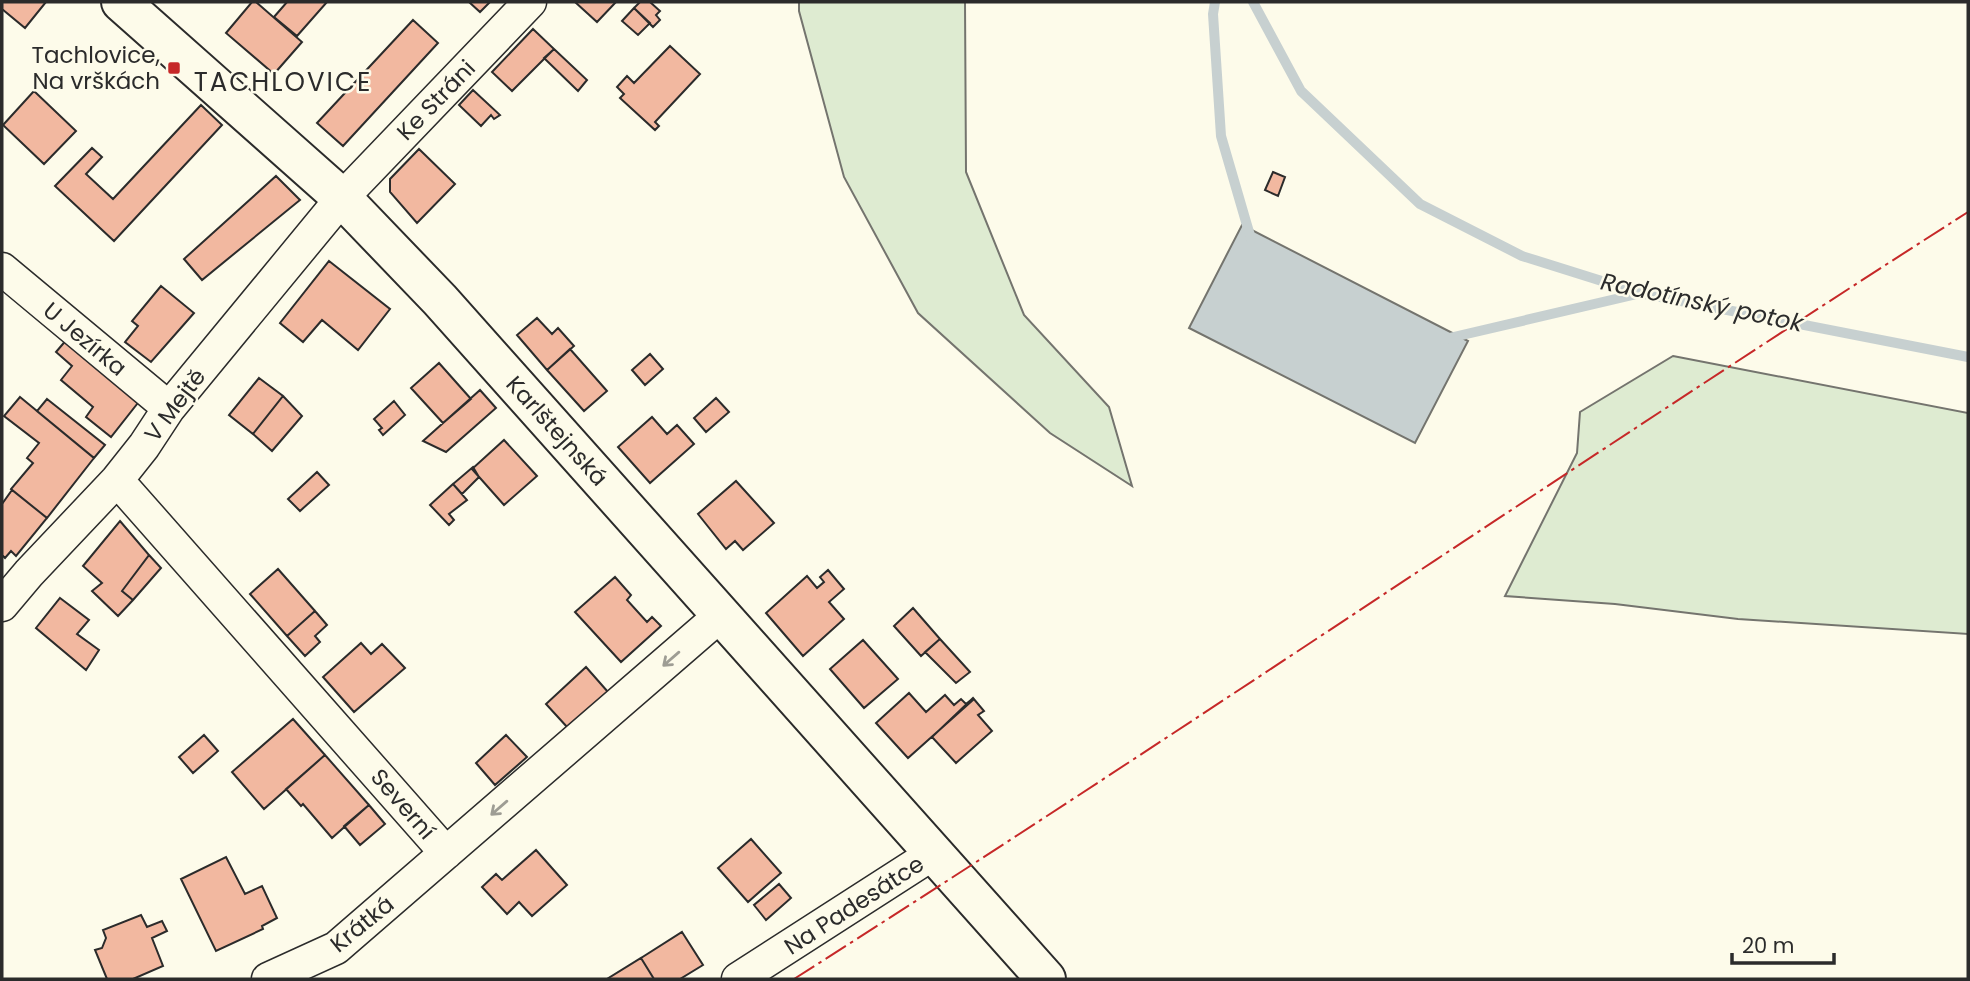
<svg xmlns="http://www.w3.org/2000/svg" width="1970" height="981" font-family="Poppins,sans-serif">
<style>
.green{fill:#deebd1;stroke:#74746e;stroke-width:2}
.water{fill:#c7d0d0;stroke:#74746e;stroke-width:2}
.lines{fill:none;stroke-linecap:round;stroke-linejoin:round}
.stream{stroke:#c7d0d0;stroke-width:10}
.building{fill:#f2b8a0;stroke:#2b2b2b;stroke-width:2}
.minor-casing{stroke:#2b2b2b;stroke-width:35}
.secondary-casing{stroke:#2b2b2b;stroke-width:42}
.minor{stroke:#fdfbea;stroke-width:32}
.secondary{stroke:#fdfbea;stroke-width:38}
.power{stroke:#c62828;stroke-width:2;stroke-dasharray:24 5 3.5 5;stroke-linecap:butt}
.oneway{stroke:#9e9d94}
.poi-dot{fill:#c62828;stroke:#fdfbea;stroke-width:2.5}
.labels{text-anchor:middle;dominant-baseline:central;stroke-width:5;stroke-linejoin:round;paint-order:stroke}
.poi-label{font-size:23px;fill:#2b2b2b;stroke:#fdfbea;text-anchor:end}
.street-label{font-size:23px;fill:#2b2b2b;stroke:#fdfbea}
.water-label{font-size:24px;font-style:italic;fill:#2b2b2b;stroke:#fdfbea}
.quarter-label{font-size:26px;letter-spacing:2px;fill:#2b2b2b;stroke:#fdfbea}
</style>
<rect width="100%" height="100%" fill="#fdfbea"/>
<!-- green -->
<path class="green" d="M799,2H965L966,172L1024,315L1109,407L1132,486L1050,433L918,313L844,177L799,11Z
M1673,356L1968,413V634L1738,619L1615,604L1505,596L1577,453L1580,412Z"/>
<!-- water -->
<path class="water" d="M1242,225L1468,341L1415,443L1189,328Z"/>
<g class="lines">
<!-- stream -->
<path class="stream" d="M1215,2L1213,14L1221,136L1251,239
M1253,2L1301,91L1420,204L1522,256L1640,293L1968,357
M1445,339L1637,294"/>
</g>
<!-- building -->
<path class="building" d="M2,2H46L25,28L2,9Z
M252,2H256L302,42L274,74L226,33Z
M287,2H327L297,36L274,17Z
M469,2H490L480,12Z
M575,2H616L597,22Z
M640,2H650L660,11L656,15L660,20L653,27L634,8Z
M634,8L650,23L638,35L622,21Z
M413,20L438,43L343,146L317,123Z
M533,29L554,49L512,91L492,72Z
M670,46L700,74L655,122L659,126L655,130L620,98L624,94L617,87L627,76L634,83Z
M554,49L587,80L578,91L544,58Z
M473,90L500,115L494,119L491,115L481,126L459,105Z
M34,91L76,131L44,164L3,125Z
M201,105L222,125L114,241L55,186L92,148L102,157L86,174L113,199Z
M419,149L455,184L417,223L390,192V179Z
M1273,172L1285,177L1278,196L1265,190Z
M276,176L300,200L202,280L184,259Z
M329,261L390,309L358,350L322,320L303,342L280,323Z
M161,286L194,313L151,362L125,342L138,326L132,321Z
M537,318L552,334L558,328L574,346L547,370L517,335Z
M68,338L141,399L111,437L86,417L93,407L61,380L72,366L56,352Z
M570,349L607,391L584,411L547,370Z
M650,354L663,369L645,385L632,370Z
M439,363L471,399L443,423L411,388Z
M259,378L283,396L253,434L229,415Z
M480,390L496,408L446,452L423,441Z
M283,396L302,416L272,451L253,434Z
M20,397L94,458L47,518L11,489L33,463L27,458L39,443L4,416Z
M716,398L729,412L706,432L694,418Z
M47,399L105,445L94,458L37,411Z
M394,401L405,415L383,435L379,430L382,428L374,419Z
M652,417L667,434L677,425L694,444L650,483L618,447Z
M504,440L537,476L504,505L472,469Z
M473,467L479,477L462,494L453,484Z
M317,472L329,485L300,511L288,499Z
M736,481L774,523L743,550L735,541L726,549L698,514Z
M453,484L467,500L449,514L454,520L449,525L430,505Z
M12,490L47,518L16,556L11,551L5,558L2,555V504Z
M120,521L149,555L122,591L133,600L118,616L92,591L102,583L83,566Z
M149,555L161,568L133,600L122,591Z
M278,569L315,611L287,636L250,594Z
M828,570L844,589L829,602L844,619L803,656L766,613L807,576L817,588L824,582L820,577Z
M615,577L631,595L627,600L647,622L652,617L661,626L621,662L575,612Z
M60,598L89,620L77,634L99,650L86,670L36,628Z
M913,608L940,639L921,656L894,626Z
M315,611L327,625L315,636L320,642L305,656L287,636Z
M940,639L970,672L956,683L925,652Z
M863,640L898,679L864,708L830,669Z
M361,643L371,654L382,644L405,668L354,712L323,677Z
M586,667L608,692L568,728L546,704Z
M909,693L926,712L945,695L954,705L961,699L966,704L972,699L973,700L908,758L876,723Z
M973,698L984,711L978,715L992,731L956,763L932,737Z
M293,719L325,755L264,809L232,772Z
M204,735L218,751L193,773L179,757Z
M506,735L527,757L495,785L476,763Z
M325,755L369,805L332,838L303,804L301,806L286,789Z
M369,805L385,824L360,845L344,826Z
M751,839L781,873L748,902L718,868Z
M536,850L567,885L532,916L519,902L507,914L482,887L496,874L502,880Z
M226,857L245,894L262,886L277,918L262,926L263,929L216,951L181,879Z
M779,884L791,898L766,920L754,905Z
M141,915L147,927L162,921L167,931L152,938L163,966L133,979H107L95,950L102,948L106,938L103,930Z
M682,932L703,965L680,979H654L641,958Z
M641,958L654,979H607Z"/>
<g class="lines">
<defs>
<path id="minor" d="M2,269L169,408
M117,480L446,853
M2,605L29,573L117,480L144,446L169,408L342,198L530,2
M268,979L336,948L722,614
M738,979L934,853"/>
<path id="secondary" d="M121,2L342,198L440,300L1046,979"/>
</defs>
<!-- minor casing -->
<use href="#minor" class="minor-casing"/>
<!-- secondary casing -->
<use href="#secondary" class="secondary-casing"/>
<!-- minor -->
<use href="#minor" class="minor"/>
<!-- secondary -->
<use href="#secondary" class="secondary"/>
<!-- power -->
<path class="power" d="M794,979C1189,728 1574,464 1968,212"/>
</g>
<!-- one-way arrows -->
<defs><path id="oneway-shaft" d="M-6 0H5M1.5-3L5.5 0L1.5 3" fill="none" stroke-width="1.6" stroke-linecap="round" stroke-linejoin="round" transform="scale(1.75)"/></defs>
<g class="oneway">
<use href="#oneway-shaft" transform="translate(671 659) rotate(139)"/>
<use href="#oneway-shaft" transform="translate(499 808) rotate(139)"/>
</g>
<!-- markers -->
<rect class="poi-dot" x="167" y="61" width="14" height="14" rx="3.5"/>
<g class="labels">
<!-- poi labels -->
<g class="poi-label">
<text x="160" y="55">Tachlovice,<tspan x="160" dy="26">Na vrškách</tspan></text>
</g>
<!-- street labels -->
<g class="street-label">
<text transform="translate(436 100) rotate(-46)">Ke Stráni</text>
<text transform="translate(85 339) rotate(40)">U Jezírka</text>
<text transform="translate(175 405) rotate(-53)">V Mejtě</text>
<text transform="translate(557 431) rotate(48)">Karlštejnská</text>
<text transform="translate(403 804) rotate(49)">Severní</text>
<text transform="translate(854 905) rotate(-33)">Na Padesátce</text>
<text transform="translate(362 924) rotate(-39)">Krátká</text>
</g>
<!-- water labels -->
<g class="water-label">
<text transform="translate(1702 302) rotate(12)">Radotínský potok</text>
</g>
<!-- quarter labels -->
<g class="quarter-label">
<text x="283" y="82">TACHLOVICE</text>
</g>
</g>
<!-- border -->
<rect width="1970" height="981" fill="none" stroke="#2b2b2b" stroke-width="7"/>
<!-- scale -->
<path d="M1732 953v10h102v-10" fill="none" stroke="#2b2b2b" stroke-width="3.5"/>
<text x="1742" y="953" font-size="21" fill="#2b2b2b" stroke="#fdfbea" stroke-width="5" paint-order="stroke">20 m</text>
</svg>
